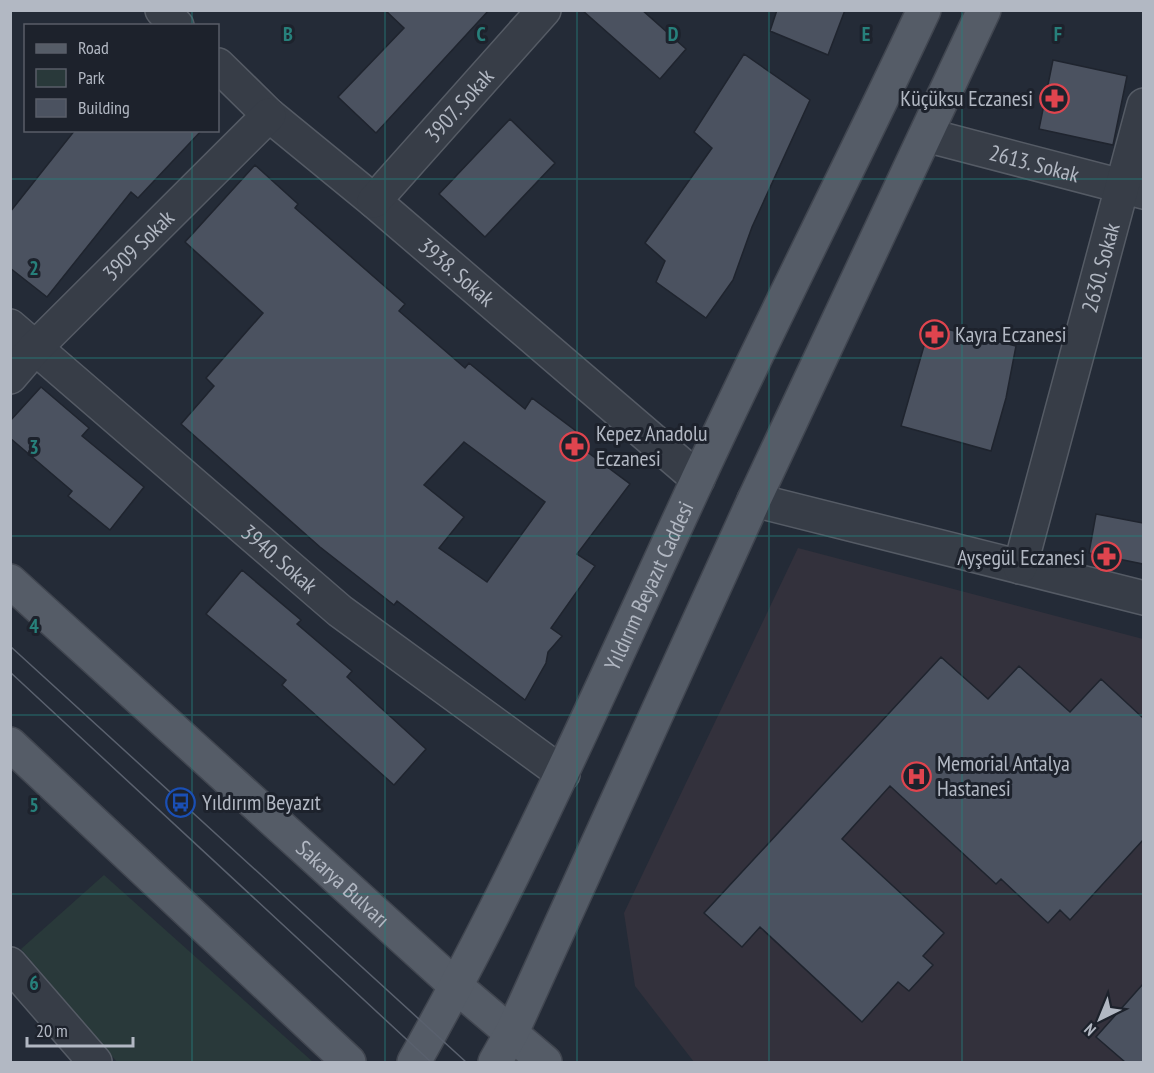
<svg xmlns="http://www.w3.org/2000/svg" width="1154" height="1073" font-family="'PT Sans Narrow',sans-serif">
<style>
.medical{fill:#33313c}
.green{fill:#29393a}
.building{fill:#4b5260;stroke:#1f242e;stroke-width:1.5;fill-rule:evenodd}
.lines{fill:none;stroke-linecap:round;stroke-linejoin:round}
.minor-casing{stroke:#555b65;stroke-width:36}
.primary-casing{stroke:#414650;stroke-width:36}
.minor{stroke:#373d47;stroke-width:33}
.primary{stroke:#555c67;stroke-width:33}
.tram{stroke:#5a616e;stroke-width:1.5}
.grid{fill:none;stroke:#27807b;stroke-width:1.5;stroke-opacity:0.55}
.labels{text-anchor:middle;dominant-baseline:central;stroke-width:6;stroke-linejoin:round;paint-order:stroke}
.poi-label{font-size:22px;fill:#b2b8c3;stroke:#1d222c;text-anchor:start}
.street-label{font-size:22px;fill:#b2b8c3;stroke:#1d222c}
.grid-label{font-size:20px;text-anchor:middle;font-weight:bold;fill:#27807b;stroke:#1d222c;stroke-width:6;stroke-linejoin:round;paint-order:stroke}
</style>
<rect width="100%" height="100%" fill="#242b37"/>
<!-- medical -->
<path class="medical" d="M798,548L1143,639V1062H694L635,986L624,913Z"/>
<!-- green -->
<path class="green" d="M104,875L313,1062H117L21,949Z"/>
<!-- building -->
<path class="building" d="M385,10H489L376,133L338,97L404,28Z
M582,10H642L686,49L660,79Z
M777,10H845L828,55L770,31Z
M744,54L810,100L752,227L733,280L706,318L656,282L665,261L645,243L712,148L694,132Z
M1053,60L1127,76L1113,145L1039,129Z
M510,119L555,163L485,237L439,194Z
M75,130H202L138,198L131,192L47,297L10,268V212Z
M255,165L298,204L295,208L405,304L399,311L465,368L469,363L525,409L532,398L584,437L578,445L630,484L577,554L595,566L551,628L562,636L548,652L546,663L525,700L397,601L394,605L320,547L181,424L214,386L206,378L263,313L185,242ZM464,442L545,502L487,582L439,548L464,517L424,485Z
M930,325L1016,346L1006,398L991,451L901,426Z
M41,387L89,428L82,436L144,487L110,530L68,496L72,491L10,438V421Z
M1096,514L1143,523V564L1089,553Z
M242,570L301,620L297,624L352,671L347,677L426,749L394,785L282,685L286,680L206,614Z
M941,657L988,699L1019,666L1070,712L1101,679L1143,718V840L1070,920L1060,910L1048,923L1001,879L996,884L890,786L842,839L944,933L923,956L933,965L909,991L898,982L862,1022L760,927L742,947L704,913Z
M1143,984V1062H1125L1096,1037Z"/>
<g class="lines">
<defs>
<g id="minor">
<path d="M162,10L177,26"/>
<path id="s1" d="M218,65L269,115L374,201L698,479"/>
<path id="s2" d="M926,135L1144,192"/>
<path id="s3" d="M374,201L544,10"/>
<path id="s4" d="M10,326L340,611L563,774"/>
<path id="s5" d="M10,377L34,349L269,115"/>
<path d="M754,500L1144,598"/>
<path id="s6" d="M1020,567L1144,105"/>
<path d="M10,964L95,1062"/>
</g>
<g id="primary">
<path id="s7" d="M10,581L457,987L545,1062"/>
<path d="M10,744L349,1062"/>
<path id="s8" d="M414,1062C520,875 606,677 697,481C770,323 850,168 924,10"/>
<path d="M495,1062L512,1032L754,500L984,10"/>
</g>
</defs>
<!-- minor casing -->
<use href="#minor" class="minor-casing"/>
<!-- primary casing -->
<use href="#primary" class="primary-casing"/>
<!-- minor -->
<use href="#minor" class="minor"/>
<!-- primary -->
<use href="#primary" class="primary"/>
<!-- tram -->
<path class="tram" d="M10,646L466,1062
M10,672L431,1062"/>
</g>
<!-- grid -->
<path class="grid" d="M192,10V26M385,10V1062M577,10V1062M769,10V1062M962,10V1062M192,130V1062M10,179H1144M10,358H1144M10,536H1144M10,715H1144M10,894H1144"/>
<!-- icons -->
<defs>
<symbol id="pharmacy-ring" viewBox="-11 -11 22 22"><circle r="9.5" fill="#1d222c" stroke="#e0444e" stroke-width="1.5"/><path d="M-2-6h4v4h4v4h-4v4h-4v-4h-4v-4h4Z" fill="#e0444e"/></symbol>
<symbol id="hospital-ring" viewBox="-11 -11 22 22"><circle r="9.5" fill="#1d222c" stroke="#e0444e" stroke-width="1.5"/><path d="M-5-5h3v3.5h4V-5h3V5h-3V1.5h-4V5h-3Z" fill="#e0444e"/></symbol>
<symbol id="bus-ring" viewBox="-11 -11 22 22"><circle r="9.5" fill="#1d222c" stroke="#1a4fb4" stroke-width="1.5"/><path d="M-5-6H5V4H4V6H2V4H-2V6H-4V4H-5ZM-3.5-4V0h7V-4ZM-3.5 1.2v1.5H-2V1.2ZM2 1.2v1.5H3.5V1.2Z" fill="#1a4fb4"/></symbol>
</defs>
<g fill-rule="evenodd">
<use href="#pharmacy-ring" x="1038" y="82" width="33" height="33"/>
<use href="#pharmacy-ring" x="918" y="318" width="33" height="33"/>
<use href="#pharmacy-ring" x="558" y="430" width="33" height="33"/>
<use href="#pharmacy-ring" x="1090" y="540" width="33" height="33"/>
<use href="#hospital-ring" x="900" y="760" width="33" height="33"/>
<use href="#bus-ring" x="164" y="786" width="33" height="33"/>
</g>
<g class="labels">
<!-- poi labels -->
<g class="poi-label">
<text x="1033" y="98" text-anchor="end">Küçüksu Eczanesi</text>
<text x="955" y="334">Kayra Eczanesi</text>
<text x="596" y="433">Kepez Anadolu<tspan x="596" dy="25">Eczanesi</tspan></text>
<text x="1085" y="557" text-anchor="end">Ayşegül Eczanesi</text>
<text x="937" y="763">Memorial Antalya<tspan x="937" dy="25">Hastanesi</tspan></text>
<text x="202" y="802">Yıldırım Beyazıt</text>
</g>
<!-- street labels -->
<g class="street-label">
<text stroke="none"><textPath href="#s3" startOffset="128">3907. Sokak</textPath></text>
<text stroke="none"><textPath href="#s2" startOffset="112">2613. Sokak</textPath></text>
<text stroke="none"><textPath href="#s5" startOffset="184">3909 Sokak</textPath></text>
<text stroke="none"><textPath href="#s6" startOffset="310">2630. Sokak</textPath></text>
<text stroke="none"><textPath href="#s1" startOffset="316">3938. Sokak</textPath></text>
<text stroke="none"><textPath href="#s4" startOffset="356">3940. Sokak</textPath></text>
<text stroke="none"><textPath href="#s8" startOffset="531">Yıldırım Beyazıt Caddesi</textPath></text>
<text stroke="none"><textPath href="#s7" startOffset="450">Sakarya Bulvarı</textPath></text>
</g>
</g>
<g class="grid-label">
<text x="288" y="41">B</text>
<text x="481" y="41">C</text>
<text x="673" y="41">D</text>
<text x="866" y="41">E</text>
<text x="1058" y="41">F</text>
<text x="34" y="275">2</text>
<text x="34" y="454">3</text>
<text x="34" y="633">4</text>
<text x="34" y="812">5</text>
<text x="34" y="990">6</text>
</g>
<!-- border -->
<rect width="1154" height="1073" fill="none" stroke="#b2b8c3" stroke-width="24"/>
<!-- legend -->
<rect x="24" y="24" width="195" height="108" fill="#1d222c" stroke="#595e68" stroke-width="1.5"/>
<rect x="36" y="44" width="30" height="9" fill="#555c67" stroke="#595e68" stroke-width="1.5"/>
<text x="78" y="54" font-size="18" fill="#b2b8c3">Road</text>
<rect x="36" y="69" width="30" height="18" fill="#29393a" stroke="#595e68" stroke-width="1.5"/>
<text x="78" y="84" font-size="18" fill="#b2b8c3">Park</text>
<rect x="36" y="99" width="30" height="18" fill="#4b5260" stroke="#595e68" stroke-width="1.5"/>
<text x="78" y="114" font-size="18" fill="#b2b8c3">Building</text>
<!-- north arrow -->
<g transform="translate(1100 1019) rotate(223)" stroke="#1d222c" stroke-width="4.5" paint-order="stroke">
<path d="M0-4.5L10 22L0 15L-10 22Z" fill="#b2b8c3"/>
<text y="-9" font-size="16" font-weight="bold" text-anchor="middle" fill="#b2b8c3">N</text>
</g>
<!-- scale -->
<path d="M27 1037v9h106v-9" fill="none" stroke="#b2b8c3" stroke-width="3"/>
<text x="36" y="1037" font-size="18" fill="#b2b8c3" stroke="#1d222c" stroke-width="4.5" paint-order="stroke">20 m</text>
</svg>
